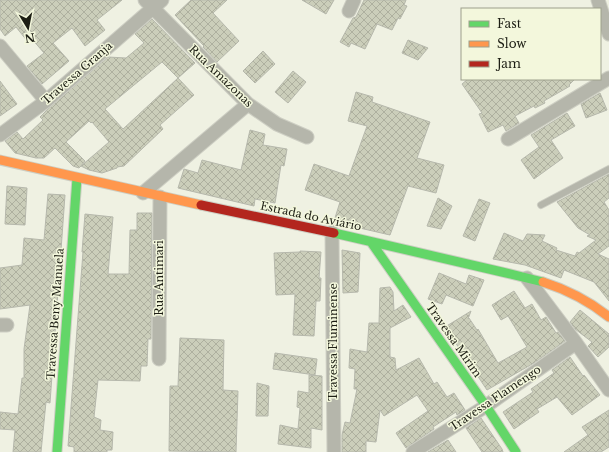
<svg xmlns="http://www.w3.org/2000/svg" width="609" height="452" font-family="'Libre Baskerville',serif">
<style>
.building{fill:url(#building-cross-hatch);stroke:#b6b8ac;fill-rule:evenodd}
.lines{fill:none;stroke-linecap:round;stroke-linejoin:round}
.lane-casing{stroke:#cdcec3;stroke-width:8}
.street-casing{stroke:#cdcec3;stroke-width:15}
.fast-casing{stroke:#cdcec3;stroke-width:11}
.slow-casing{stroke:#cdcec3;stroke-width:11}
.jam-casing{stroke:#cdcec3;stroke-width:11}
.lane{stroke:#b5b6ab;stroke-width:6}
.street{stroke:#b5b6ab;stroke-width:13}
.fast{stroke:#63d668;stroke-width:9}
.slow{stroke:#ff974d;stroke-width:9}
.jam{stroke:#b3261e;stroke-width:9}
.labels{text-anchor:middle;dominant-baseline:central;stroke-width:3;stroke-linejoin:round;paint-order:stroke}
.street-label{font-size:11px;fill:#1d1e14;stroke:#f3f7dc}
</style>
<defs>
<pattern id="building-cross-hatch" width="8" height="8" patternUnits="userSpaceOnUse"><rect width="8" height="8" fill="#cbceba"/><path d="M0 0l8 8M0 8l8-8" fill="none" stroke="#aeb09f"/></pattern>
</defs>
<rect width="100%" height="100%" fill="#eff1e2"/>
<!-- building -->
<path class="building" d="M0,0H122L97,20L105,30L85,46L72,28L53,43L69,61L42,84L27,66L44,53L32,39L28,42L16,27L5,36L0,29Z
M191,0H227L213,13L239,41L217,62L203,47L204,46L175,15Z
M302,0H334L326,14Z
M364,0H406L404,5L407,6L400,19L398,18L392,30L377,24L365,49L351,43L349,47L340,42L353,18L356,17Z
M152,19L195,63L178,78L194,95L160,125L163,129L124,166L117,167V168L102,173L89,170L81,166L79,168L73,166L55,148L44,158H36L15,153L5,141L17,132L23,139L43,120L40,117L49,108L108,57L126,58L144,43L135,34ZM162,62L178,78L123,129L105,109ZM89,121L91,123L92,122L109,142L81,166L85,161L66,142Z
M408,40L428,48L418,60L402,53Z
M263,51L275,64L255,83L243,71Z
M293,71L306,82L288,103L275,92Z
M468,79H575L569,85L570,86L544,101L545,103L535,108L534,106L515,116L519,123L506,131L503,125L488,132L479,114L482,113L462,84Z
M0,81L17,104L0,116Z
M356,92L373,97L372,102L430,122L417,158L444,165L436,193L408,186L390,235L351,226L334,221L340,202L305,190L314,164L349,176L367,126L348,121Z
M600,93L607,110L586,118L581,104Z
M567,113L575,126L551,140L563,158L534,179L521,160L539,147L531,135Z
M250,130L265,134L263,145L287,149L284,166L281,165L275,203L255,199L254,206L178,188L184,169L198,173L202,160L241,170Z
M609,174V198L604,202L609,210V246L598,254L609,259V301L594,282L564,270L561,278L525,265L493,259L504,233L523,241L527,234L545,235L542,241L557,248L556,250L575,256L577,252L579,253L596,240L587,236L590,235L578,228L557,202Z
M7,186L27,188L25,225L5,224Z
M48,194L65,195L50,403L46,402L41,452H13L15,430L0,429V412L18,414L22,378H24V349L30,305L0,309V268L22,265L24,238L44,240Z
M438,198L452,206L441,229L427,226Z
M479,199L490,203L475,241L463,236Z
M137,213H152L151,339H148L147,366H141L140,381L98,380L94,417L101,420L100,430L113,432L112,450H107V452H74V447L68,446L83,252H82L85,214L113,217L108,274H129L130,230H137Z
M342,250L360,253L358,292L343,293Z
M300,251L321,252L319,278H321L320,301H316L314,336L293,335L295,294L276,295L274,253L300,252Z
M439,273L466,284L469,275L484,280L473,306L446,295L442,304L428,299Z
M390,287L393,292L394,311L403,305L411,317L390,328V357L395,358L396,370L419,358L434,384L437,382L447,397L454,393L465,410L457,415L456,412L433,427L434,429L406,448L396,433L428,411L417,395L384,416L380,410L376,442L366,441V452H342V435L345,422L350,423L357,389H354L355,369L349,368L350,349L367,352L369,323H379L380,288Z
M514,291L525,308L532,304L541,320L546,317L556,333L558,332L565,341L534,363L487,390L445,327L471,311L468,319L469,318L477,330L478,329L498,363L500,362L527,347L508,316L501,320L492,305Z
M580,310L609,334V347L598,357L588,346L592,342L575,329L570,322Z
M180,338L224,340L223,390L238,391L236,452L169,451L170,386H178Z
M275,353L317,359L315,375L273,369Z
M570,357L583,376L584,375L600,395L572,415L557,397L537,409L539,412L514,429L503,412L533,392L531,389L554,373L552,370Z
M309,375L322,376V430L311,428V448L278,444L280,425L298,429L300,408L297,407L298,391L309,393Z
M257,383L269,386L268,416H256Z
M609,410V447L601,452H564L588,435L582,427Z
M481,418L502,449L503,452H482L466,428Z
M448,440L456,452H428Z"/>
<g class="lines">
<defs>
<path id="lane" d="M541,205L609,169"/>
<path id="street" d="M145,0L248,104L277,124L307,137
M598,0L609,34
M349,11L354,0
M0,46L46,101
M0,135L46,101L162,0
M508,139L609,78
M143,193L248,104
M332,232L334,452
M527,278L576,343L609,390
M0,325H7
M159,359L160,197
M413,452L486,406L576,343"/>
<path id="fast" d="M334,233L502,272L543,282
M371,242L486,406L516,452
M57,452L77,178"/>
<path id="slow" d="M0,160L201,205
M543,282C568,290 589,301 609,317"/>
<path id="jam" d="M201,205L334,233"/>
</defs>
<!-- lane casing -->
<use href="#lane" class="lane-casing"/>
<!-- street casing -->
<use href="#street" class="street-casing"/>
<!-- fast casing -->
<use href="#fast" class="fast-casing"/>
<!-- slow casing -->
<use href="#slow" class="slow-casing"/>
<!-- jam casing -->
<use href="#jam" class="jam-casing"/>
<!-- lane -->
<use href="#lane" class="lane"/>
<!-- street -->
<use href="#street" class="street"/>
<!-- fast -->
<use href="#fast" class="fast"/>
<!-- slow -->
<use href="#slow" class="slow"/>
<!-- jam -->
<use href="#jam" class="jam"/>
</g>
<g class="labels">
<!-- street labels -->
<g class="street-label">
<text transform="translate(77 73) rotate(-41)">Travessa Granja</text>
<text transform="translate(221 76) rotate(44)">Rua Amazonas</text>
<text transform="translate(311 216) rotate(12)">Estrada do Aviário</text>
<text transform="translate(159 278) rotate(-90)">Rua Antimari</text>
<text transform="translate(55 314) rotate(-86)">Travessa Beny Manuela</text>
<text transform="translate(454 340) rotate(55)">Travessa Mirim</text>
<text transform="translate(333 342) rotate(-90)">Travessa Fluminense</text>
<text transform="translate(495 398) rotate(-34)">Travessa Flamengo</text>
</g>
</g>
<!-- legend -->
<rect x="461" y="8" width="140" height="72" fill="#f3f7dc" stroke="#9da08c"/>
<rect x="469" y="21" width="20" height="6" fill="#63d668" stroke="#9da08c"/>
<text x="497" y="28" font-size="12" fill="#1d1e14">Fast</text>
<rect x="469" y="41" width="20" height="6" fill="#ff974d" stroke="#9da08c"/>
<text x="497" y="48" font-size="12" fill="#1d1e14">Slow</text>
<rect x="469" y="61" width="20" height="6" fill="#b3261e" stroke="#9da08c"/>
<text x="497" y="68" font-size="12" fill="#1d1e14">Jam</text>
<!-- north arrow -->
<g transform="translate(28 28) rotate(170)" stroke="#f3f7dc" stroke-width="3" paint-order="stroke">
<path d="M0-3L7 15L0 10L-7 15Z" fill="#1d1e14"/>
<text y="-6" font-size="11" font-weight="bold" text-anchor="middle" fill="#1d1e14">N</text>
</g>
</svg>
